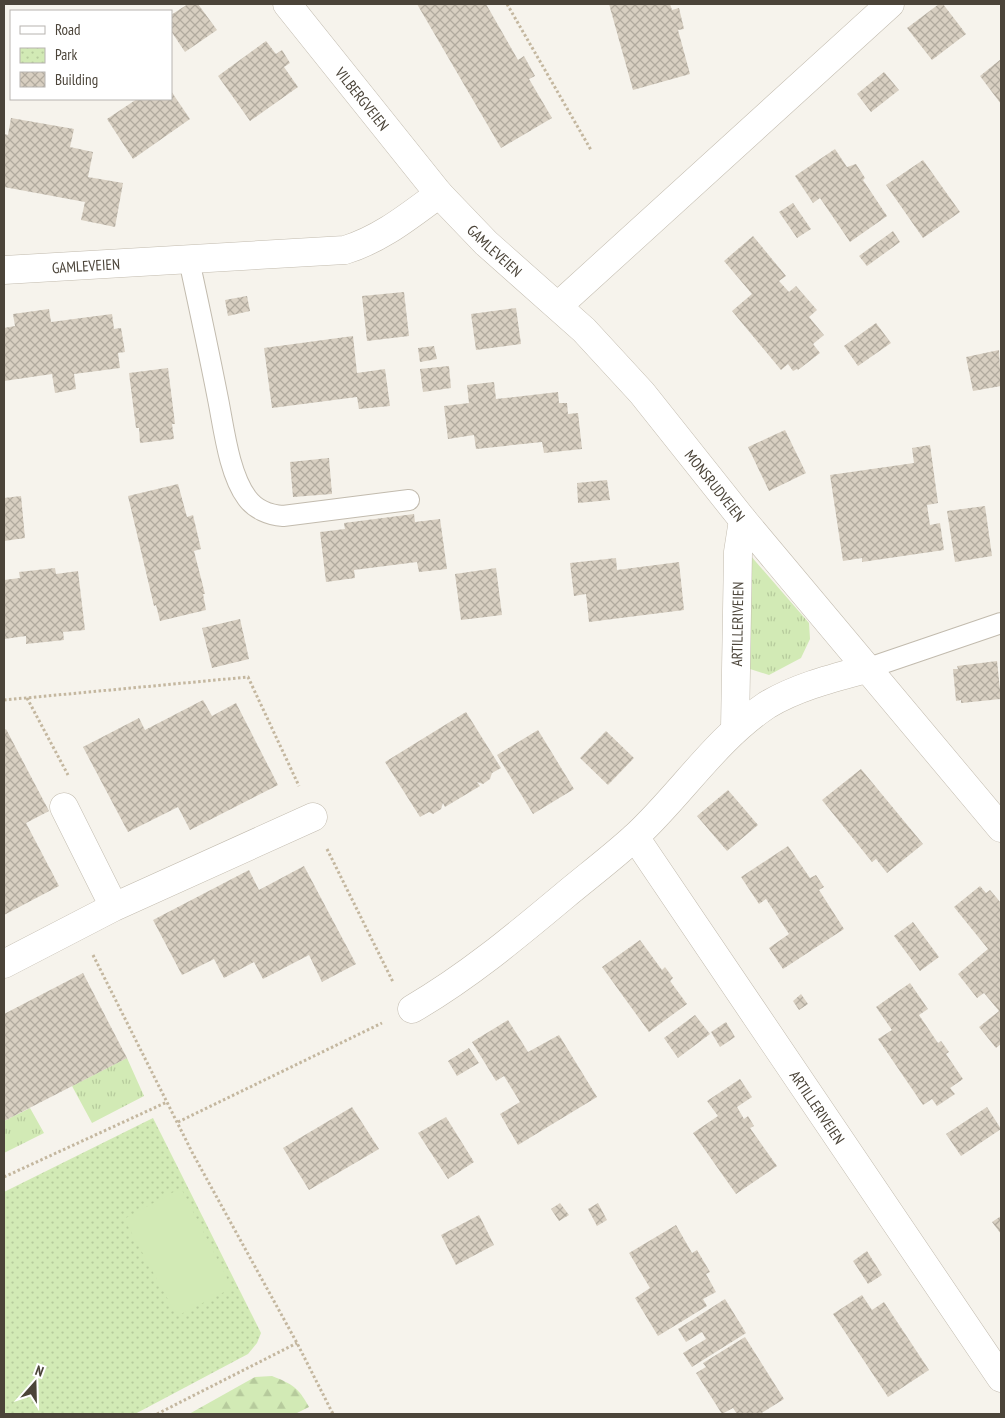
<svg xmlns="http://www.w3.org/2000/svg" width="1005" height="1418" font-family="'PT Sans Narrow',sans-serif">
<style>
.grass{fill:url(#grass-tufts)}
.forest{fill:url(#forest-firs)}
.park{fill:url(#park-dots)}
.pitch{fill:#d2eab5}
.building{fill:url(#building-cross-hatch)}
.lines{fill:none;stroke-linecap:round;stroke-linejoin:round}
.service-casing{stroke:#c2bbae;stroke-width:22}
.pedestrian-casing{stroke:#c2bbae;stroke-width:29}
.minor-casing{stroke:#c2bbae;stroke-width:29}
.path{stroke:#c4b79f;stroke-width:3;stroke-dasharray:2.5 2.5;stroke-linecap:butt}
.service{stroke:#fff;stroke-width:20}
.pedestrian{stroke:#fff;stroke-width:28}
.minor{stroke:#fff;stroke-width:28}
.labels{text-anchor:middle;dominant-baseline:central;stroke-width:5;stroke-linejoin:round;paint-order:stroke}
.street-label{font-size:15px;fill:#4b4439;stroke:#fff}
</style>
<defs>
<pattern id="grass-tufts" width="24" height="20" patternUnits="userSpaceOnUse" patternTransform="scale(1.25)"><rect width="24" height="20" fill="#d2eab5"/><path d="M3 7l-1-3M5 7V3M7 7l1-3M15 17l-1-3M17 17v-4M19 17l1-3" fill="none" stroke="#b6ca9c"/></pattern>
<pattern id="forest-firs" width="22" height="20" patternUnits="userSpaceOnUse" patternTransform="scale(1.25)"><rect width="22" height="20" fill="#d2eab5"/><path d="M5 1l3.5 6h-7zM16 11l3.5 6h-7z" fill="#b6ca9c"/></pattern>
<pattern id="park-dots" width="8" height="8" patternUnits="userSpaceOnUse" patternTransform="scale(1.25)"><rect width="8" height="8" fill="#d2eab5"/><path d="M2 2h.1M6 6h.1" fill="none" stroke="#b6ca9c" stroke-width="1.8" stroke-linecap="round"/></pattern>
<pattern id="building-cross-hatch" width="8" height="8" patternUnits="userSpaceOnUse" patternTransform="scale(1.25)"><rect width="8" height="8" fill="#d8cfc1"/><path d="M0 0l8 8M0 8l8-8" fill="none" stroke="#b1aa9e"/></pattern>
</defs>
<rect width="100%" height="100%" fill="#f6f3ec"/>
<!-- grass -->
<path class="grass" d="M750,555L809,623L810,639L801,658L769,675L750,669Z
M127,1058L144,1096L92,1123L72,1086Z
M30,1108L44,1133L4,1153V1121Z"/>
<!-- forest -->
<path class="forest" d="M272,1376C292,1384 298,1387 309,1407L295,1414H189L255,1377Z"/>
<!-- park -->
<path class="park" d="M153,1118L261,1333L257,1343L248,1354L135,1414H4V1192Z"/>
<!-- pitch -->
<path class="pitch" d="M181,1188L232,1288L177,1316L124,1219Z"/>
<!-- building -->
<path class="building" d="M188,4H198L217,30L185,52L171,31V15Z
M417,4H486L518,60L524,56L535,76L529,79L552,118L501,148Z
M609,4H670L672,10L679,8L684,29L678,30L690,74L633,90Z
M939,4H943L966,34L932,60L907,28Z
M266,41L276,54L282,50L290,63L284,67L298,87L250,121L218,76Z
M1001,59V104L980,76Z
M884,72L899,90L871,112L857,94Z
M171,91L190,119L133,159L107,119L137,99H171Z
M11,118L74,129L70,147L93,152L88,177L123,183L115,227L81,220L85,202L4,187V134L8,135Z
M835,149L847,167L856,164L865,178L863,180L887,216L850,242L820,198L813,203L795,176Z
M923,160L960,212L923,238L886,185Z
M793,203L811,229L797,238L779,212Z
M893,231L900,242L867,266L859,256Z
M753,236L786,276L779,281L789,292L796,286L817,310L809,317L824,335L813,344L820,353L798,370L797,369L793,371L788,364L781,370L732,311L752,294L724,261Z
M404,292L409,336L367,341L362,296Z
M247,296L250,311L228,316L225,300Z
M516,308L521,344L476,350L471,314Z
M49,309L51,322L112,314L114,329L121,328L125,352L118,353L120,368L74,374L76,389L55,393L52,374L4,381V328L15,326L13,314Z
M876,323L891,343L858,366L844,346Z
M353,336L357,373L385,369L390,406L359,409L357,397L272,408L264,348Z
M434,346L437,359L420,362L418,348Z
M999,350L1001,386L973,391L966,357Z
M449,366L451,388L423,392L420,369Z
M168,368L175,424H172L174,439L140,443L139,428H136L129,373Z
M494,382L496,399L558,392L559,403H567L568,414L578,413L582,449L544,453L542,442L476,449L474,435L448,439L444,406L469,403L467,385Z
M785,430L806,473L769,491L748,447Z
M930,445L938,503L927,505L930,525L940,523L944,550L862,562V558L843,561L830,475L914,463L912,448Z
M329,458L332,494L293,497L290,462Z
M607,480L610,500L578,503L577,483Z
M178,484L187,517L193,515L201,549L194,551L205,594H203L206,610L160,621L156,605L154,606L128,496Z
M21,496L25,538L4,541V498Z
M985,506L992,556L955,562L947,511Z
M414,514L415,522L440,519L447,569L419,572L417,562L354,570L355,578L326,582L320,532L345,529L344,523Z
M616,558L617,570L679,562L684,610L589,622L586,594L574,596L570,563Z
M55,568L56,574L78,571L85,630L63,632L64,640L26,644V636L4,639V580L20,578L19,572Z
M496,568L502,615L461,620L455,574Z
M240,619L249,659L212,668L202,628Z
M997,661L1001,699L961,703V700L956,701L953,669H958L957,666Z
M203,700L212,716L236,703L278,785L190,830L178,807L128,832L83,747L139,718L145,730Z
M466,712L501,768L492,773L490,779L483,784L477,782L480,786L445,807L443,803L441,809L433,814L429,812L420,817L385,762Z
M6,729L49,811L26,823L59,886L4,915V730Z
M538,730L574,789L533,814L497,755Z
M606,731L634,758L608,785L580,758Z
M861,769L923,844L887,873L876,859L872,862L822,800Z
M728,790L758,825L727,851L697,816Z
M788,846L810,878L816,875L824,887L819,890L844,929L783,969L769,948L789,934L766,899L759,904L741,877Z
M304,866L356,964L322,982L309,955L263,979L254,962L224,978L214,959L182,975L153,920L249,870L259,890Z
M980,886L986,893L990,890L1001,903V1044L996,1048L979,1027L999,1011L984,993L977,998L958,974L988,949L954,907Z
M913,922L939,957L920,971L894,936Z
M640,940L662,970L665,967L673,978L670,981L687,1004L649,1032L602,967Z
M83,973L127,1058L4,1121V1014Z
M910,983L928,1009L919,1015L938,1043L941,1041L949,1052L946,1054L963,1079L950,1088L955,1094L937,1106L932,1099L923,1105L878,1039L892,1030L876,1007Z
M801,994L808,1004L799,1010L793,1001Z
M695,1015L710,1034L678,1058L664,1038Z
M508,1020L528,1052L559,1035L597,1097L518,1145L500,1114L520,1102L504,1076L496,1081L472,1042Z
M726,1022L735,1037L720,1047L711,1032Z
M469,1048L479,1063L457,1076L448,1061Z
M740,1079L752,1097L737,1107L744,1119L748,1116L754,1126L750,1128L777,1166L736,1194L693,1133L718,1116L707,1101Z
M352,1107L379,1149L309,1190L283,1148Z
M987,1107L1001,1129L961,1156L946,1134Z
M446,1117L474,1162L448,1179L418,1133Z
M560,1203L569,1215L559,1221L551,1209Z
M598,1203L607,1220L597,1226L588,1209Z
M479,1215L494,1245L456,1265L441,1235Z
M1001,1216V1234L992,1222Z
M676,1225L692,1253L697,1250L710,1272L706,1274L716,1292L703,1299L707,1306L658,1336L635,1298L650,1288L629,1253Z
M867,1251L882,1275L868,1284L853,1261Z
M862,1295L872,1310L884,1302L929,1370L888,1397L833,1314Z
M725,1299L746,1333L692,1367L683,1353L706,1339L702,1332L686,1342L678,1329Z
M745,1337L784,1399L760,1414H737L733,1408L722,1414L696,1373L706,1367L703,1363Z"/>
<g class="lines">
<defs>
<path id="service" d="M189,260C199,306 209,353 218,399C224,429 229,474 247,498C255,509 269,515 283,516L409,500
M866,669L1001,623"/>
<path id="pedestrian" d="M64,807L114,907
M4,964L114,907L313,817"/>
<g id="minor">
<path id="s1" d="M287,4L439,194"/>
<path id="s2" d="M4,270L345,250C381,239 409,216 439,194L486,243L584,330L642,393L743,520L1001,828"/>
<path d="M558,306L890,4"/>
<path id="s3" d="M735,729L738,552L743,520"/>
<path id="s4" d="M635,837L1001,1378"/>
<path d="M412,1009C467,977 515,937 564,896C588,876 613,857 636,836C681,794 716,739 767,705C797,687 833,678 866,669"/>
</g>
</defs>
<!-- service casing -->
<use href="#service" class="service-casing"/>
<!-- pedestrian casing -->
<use href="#pedestrian" class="pedestrian-casing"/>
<!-- minor casing -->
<use href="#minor" class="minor-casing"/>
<!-- path -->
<path class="path" d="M507,4L591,150
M27,698L68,775
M4,700L248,677L299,786
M327,849L393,982
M93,955L193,1154L297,1343L333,1414
M178,1122L382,1023
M4,1177L167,1102
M157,1414L297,1343"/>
<!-- service -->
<use href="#service" class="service"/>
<!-- pedestrian -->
<use href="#pedestrian" class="pedestrian"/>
<!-- minor -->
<use href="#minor" class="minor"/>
</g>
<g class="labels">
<!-- street labels -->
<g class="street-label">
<text stroke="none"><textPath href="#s1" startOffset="121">VILBERGVEIEN</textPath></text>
<text stroke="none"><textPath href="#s2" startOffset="531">GAMLEVEIEN</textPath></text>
<text stroke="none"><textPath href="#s2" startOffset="82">GAMLEVEIEN</textPath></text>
<text stroke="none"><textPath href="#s2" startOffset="854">MONSRUDVEIEN</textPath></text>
<text stroke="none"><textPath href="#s3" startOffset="105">ARTILLERIVEIEN</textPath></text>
<text stroke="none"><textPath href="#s4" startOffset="326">ARTILLERIVEIEN</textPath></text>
</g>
</g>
<!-- border -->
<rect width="1005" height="1418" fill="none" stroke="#4b4439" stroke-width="10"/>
<!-- legend -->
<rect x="10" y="10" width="162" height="90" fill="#ffffff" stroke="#b7b4b0"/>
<rect x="20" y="26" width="25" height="8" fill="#ffffff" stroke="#b7b4b0"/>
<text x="55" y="35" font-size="15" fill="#4b4439">Road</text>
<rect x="20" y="48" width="25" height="15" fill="url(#park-dots)" stroke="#b7b4b0"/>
<text x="55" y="60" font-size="15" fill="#4b4439">Park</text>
<rect x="20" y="72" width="25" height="15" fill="url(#building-cross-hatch)" stroke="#b7b4b0"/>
<text x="55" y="85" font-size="15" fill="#4b4439">Building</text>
<!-- north arrow -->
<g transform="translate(35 1383) rotate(20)" stroke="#ffffff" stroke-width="4" paint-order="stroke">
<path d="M0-4L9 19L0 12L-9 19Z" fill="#4b4439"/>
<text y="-8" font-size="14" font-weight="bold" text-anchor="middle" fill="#4b4439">N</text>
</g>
</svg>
